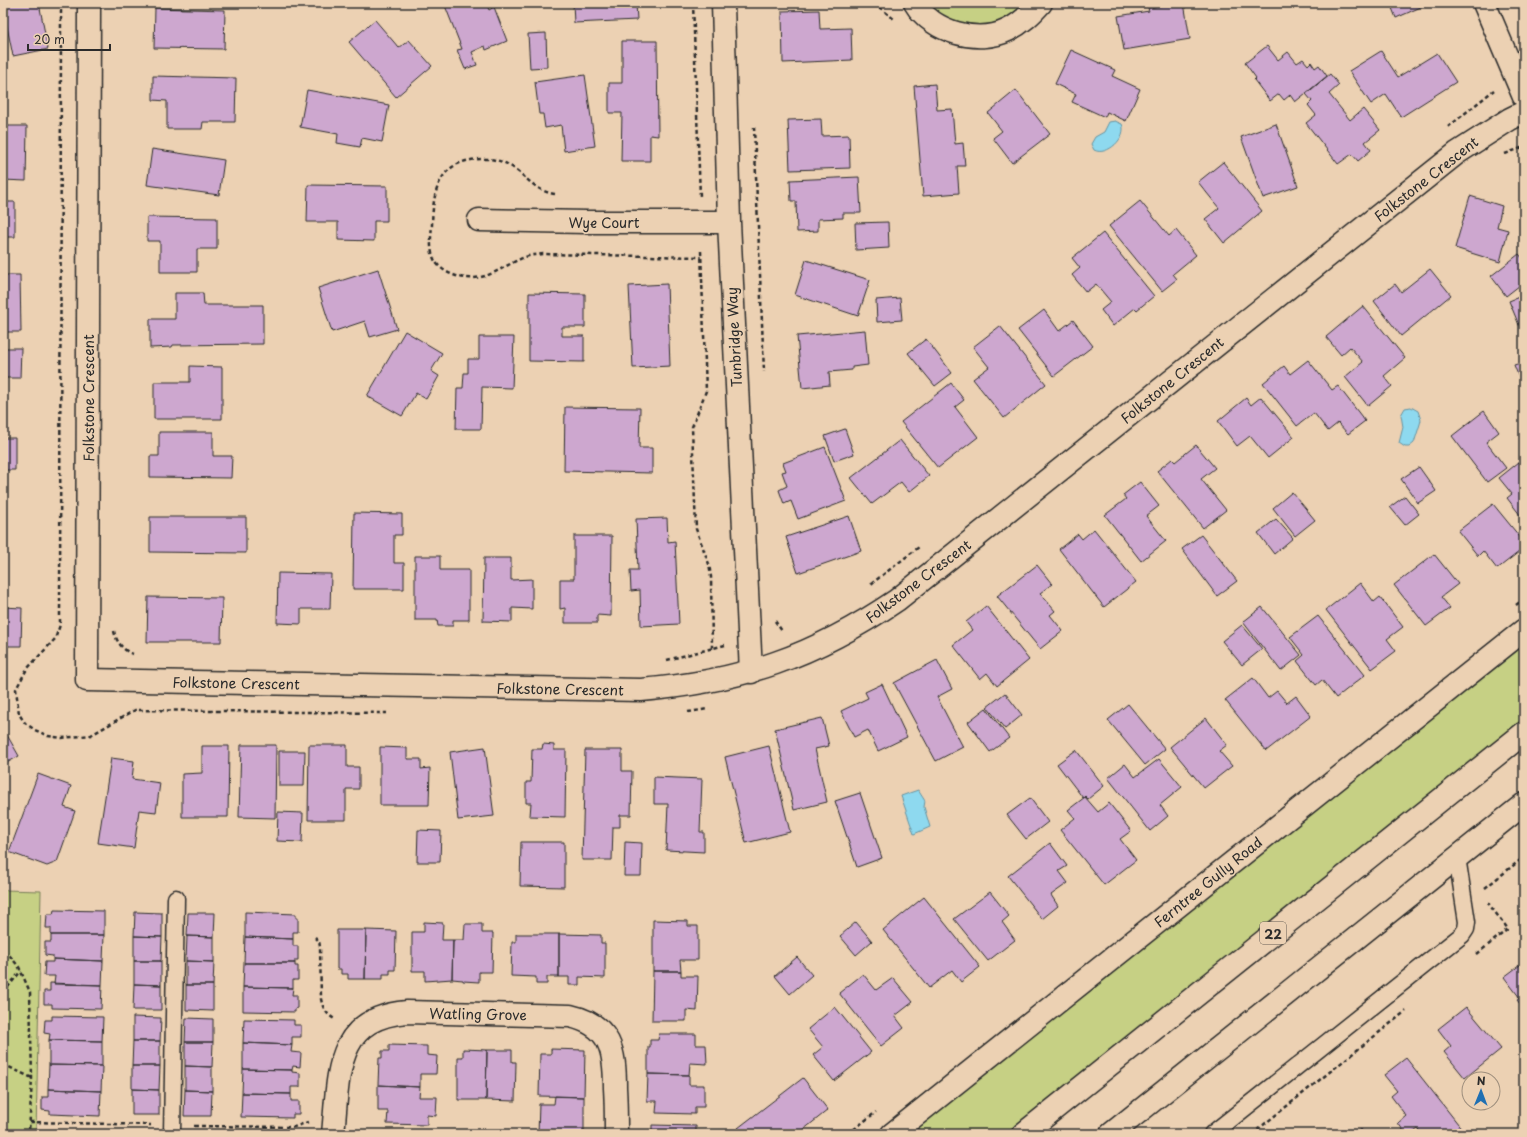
<svg xmlns="http://www.w3.org/2000/svg" width="1527" height="1137" font-family="'Playpen Sans',sans-serif">
<style>
.green{fill:#c6d084;stroke:#787e58}
.water{fill:#8ed9ef;stroke:#6693a1}
.building{fill:#cda7cf;stroke:#2b2b2b}
.lines{fill:none;stroke-linecap:round;stroke-linejoin:round}
.service-casing{stroke:#2b2b2b;stroke-width:19}
.minor-casing{stroke:#2b2b2b;stroke-width:25}
.primary-casing{stroke:#2b2b2b;stroke-width:25}
.path{stroke:#2b2b2b;stroke-width:2.5;stroke-dasharray:4 3;stroke-linecap:butt}
.service{stroke:#ecd1b3;stroke-width:16}
.minor{stroke:#ecd1b3;stroke-width:22}
.primary{stroke:#ecd1b3;stroke-width:22}
.labels{text-anchor:middle;dominant-baseline:central;stroke-width:3;stroke-linejoin:round;paint-order:stroke}
.shield{fill:#ecd1b3;stroke:#655d54;stroke-width:1}
.shield-label{font-size:13px;font-weight:bold;fill:#2b2b2b}
.street-label{font-size:14px;fill:#2b2b2b;stroke:#ecd1b3}
</style>
<rect width="100%" height="100%" fill="#ecd1b3"/>
<filter id="ink" filterUnits="userSpaceOnUse"><feTurbulence type="fractalNoise" baseFrequency=".025" numOctaves="2"/><feDisplacementMap in="SourceGraphic" scale="8" xChannelSelector="R" yChannelSelector="G"/><feConvolveMatrix kernelMatrix="1 2 1 2 8 2 1 2 1" color-interpolation-filters="sRGB"/></filter>
<g filter="url(#ink)">
<!-- green -->
<path class="green" d="M915,3H1041L983,36Z
M1524,630V733L1023,1134H892Z
M3,890L41,891L36,1134H3Z"/>
<!-- water -->
<path class="water" d="M1115,121L1122,124C1128,137 1107,157 1094,150L1091,144L1095,137L1104,132L1109,122Z
M1411,407L1418,411L1421,420L1420,424L1414,443L1409,447H1405L1399,443L1403,427L1401,415L1405,408Z
M918,790L925,801L924,807L930,827L914,834L901,796Z"/>
<!-- building -->
<path class="building" d="M3,3H39L48,49L13,56L6,22L3,23Z
M444,3H486L489,10L494,7L507,41L486,50L485,46L472,52L477,65L465,69L457,50L462,49Z
M573,3H636L637,20L574,23Z
M1177,3H1184L1190,39L1124,50L1118,16L1149,11L1148,8Z
M1390,3H1421L1423,6L1396,18Z
M155,8L225,10L224,49L154,48Z
M819,10L820,29L851,28L852,60L783,63L782,11Z
M375,20L399,48L409,40L432,66L396,97L349,42Z
M546,33L547,67L530,68L528,34Z
M622,41H657L658,136L650,135V161H621L622,113H609V83H622Z
M1267,46L1278,60L1288,52L1297,63L1303,59L1308,65L1311,62L1315,68L1319,65L1327,76L1295,102L1290,95L1284,100L1279,94L1270,101L1254,80L1256,78L1245,63Z
M1071,50L1115,70L1112,76L1140,89L1126,121L1107,112L1105,117L1072,102L1076,94L1055,84Z
M1381,51L1398,77L1437,53L1456,82L1401,117L1386,94L1371,104L1349,71Z
M1330,74L1339,85L1329,94L1350,120L1363,109L1380,130L1365,142L1371,150L1358,161L1352,154L1338,164L1306,123L1316,115L1308,105L1312,101L1306,94Z
M585,75L595,146L564,151L561,125L545,128L543,114H539L535,82Z
M153,76L236,78L235,122H203L202,129H167V101L153,100Z
M935,84L937,110L952,109L955,144L963,143L965,166H957L959,193L923,196L914,86Z
M307,90L389,105L382,142L362,138L360,147L337,143L338,134L300,127Z
M1016,90L1050,134L1012,163L993,138L1002,131L988,113Z
M821,119L822,136L849,135L850,168L790,170L788,120Z
M1276,124L1298,186L1263,198L1241,137Z
M3,126H27L26,181L3,180Z
M152,149L224,160L219,195L147,185Z
M1223,162L1262,211L1224,243L1205,219L1219,208L1198,182Z
M859,177L861,213H843V218L818,219V231L797,232L796,201H791L790,180Z
M308,185L387,186V221H374V241L338,240V222H307Z
M1470,196L1502,206L1497,227L1508,230L1500,262L1455,248Z
M1140,201L1169,236L1176,230L1196,255L1173,274L1177,279L1162,291L1109,226Z
M3,202H15V237H3Z
M147,217L217,218V249H197V272H160V241H147Z
M888,222L889,248L856,250L855,223Z
M1103,233L1154,296L1137,310L1135,308L1113,326L1101,310L1111,302L1096,284L1086,292L1072,275L1080,268L1072,258Z
M1519,254L1524,260V282L1506,296L1491,276Z
M806,260L870,280L858,316L795,295Z
M378,269L397,329L370,337L365,321L332,332L318,288Z
M1430,269L1451,295L1401,336L1374,301L1395,284L1401,292Z
M3,275H20L21,332H3Z
M667,284L670,366L633,368L629,286Z
M175,293H203L204,305H263V344L173,345L172,347L150,348V319H175Z
M529,293L585,294V327H562V336H584V362L529,361Z
M1524,295V337L1509,301Z
M900,298L902,320L877,322L876,300Z
M1363,306L1405,358L1384,376L1392,386L1368,406L1345,377L1363,362L1350,347L1341,355L1326,337Z
M1044,310L1059,331L1073,320L1093,346L1054,376L1018,330Z
M1000,326L1046,384L1004,418L973,379L989,367L973,347Z
M865,330L868,365L852,367V370L829,372L830,385L802,388L797,336Z
M405,331L442,353L431,371L439,376L426,399L416,393L402,416L367,396Z
M479,337H514L512,388L482,387L481,429H456L457,388H463L464,373H468V359H479Z
M926,339L952,373L935,386L908,353Z
M3,348H21L20,378H3Z
M1308,360L1332,390L1338,386L1365,421L1348,434L1338,423L1328,431L1314,413L1297,426L1263,383L1284,366L1290,374Z
M1524,362V384L1522,385L1514,365Z
M190,366L222,367V419H154V382H190Z
M951,383L964,400L955,407L978,437L938,468L901,422Z
M1261,397L1294,437L1268,458L1250,436L1237,446L1218,421L1246,398L1251,405Z
M565,407L640,408L639,448H652V473L564,471Z
M1484,411L1499,432L1486,442L1506,468L1487,482L1452,436Z
M845,429L854,454L834,461L825,436Z
M159,432H213V456H232L231,478L150,477V456H159Z
M3,438H15V470H3Z
M900,440L929,476L909,492L901,482L872,504L851,478Z
M1196,445L1215,468L1201,479L1226,510L1203,528L1157,471L1172,459L1175,462Z
M825,447L846,501L798,519L791,501L784,504L779,490L787,486L782,472L786,471L783,463Z
M1524,458V520L1507,498L1512,494L1499,478Z
M1419,467L1436,491L1418,503L1401,479Z
M1140,482L1159,506L1146,516L1166,541L1141,561L1105,515L1126,499L1123,495Z
M1292,492L1315,520L1295,536L1273,508Z
M1405,496L1419,514L1405,525L1390,507Z
M1493,504L1524,542V548L1497,569L1483,551L1478,556L1458,531Z
M354,513L402,514V535H394V563H404V589H353Z
M849,516L861,551L798,573L786,537Z
M150,517H246V553L150,552Z
M667,518L668,542L675,541L679,624L641,626L640,590L631,591L630,570H638L636,519Z
M1276,519L1293,538L1274,554L1258,533Z
M1094,529L1136,582L1104,607L1059,549L1078,534L1082,539Z
M1201,535L1237,581L1217,596L1182,549Z
M574,536H612L611,616L597,615V623H565V608L560,609V579H574Z
M1434,554L1458,584L1441,597L1450,608L1426,626L1394,585Z
M415,556H440V570H469V620H453V626H438L437,620H415Z
M484,558H511V580L532,579V609L512,608V622L483,621Z
M1037,565L1052,584L1040,593L1055,611L1050,615L1063,631L1040,649L997,596Z
M278,573L331,574L330,609H301V624L277,623Z
M1360,583L1374,602L1380,597L1403,627L1387,639L1396,651L1372,669L1326,610Z
M148,597L222,598L221,642H147Z
M986,606L1029,660L997,686L987,673L980,679L953,645L972,630L966,622Z
M3,607L22,608L21,646H3Z
M1262,607L1301,655L1281,671L1243,622Z
M1318,616L1365,675L1336,698L1322,680L1316,685L1297,661L1304,655L1290,637Z
M1242,625L1262,649L1242,665L1222,641Z
M937,660L952,689L937,697L963,747L936,761L894,683Z
M1253,678L1268,698L1277,691L1287,703L1296,696L1311,716L1266,751L1225,700Z
M882,684L907,737L878,751L868,730L854,737L841,711L868,698L865,692Z
M1005,693L1022,715L1005,729L987,707Z
M1128,704L1165,749L1145,765L1108,720Z
M986,708L1009,738L990,752L968,722Z
M822,718L829,746L815,749L827,802L794,810L775,729Z
M1206,718L1227,745L1219,751L1232,766L1204,788L1170,747Z
M3,728L19,756L3,765Z
M543,744L554,745V750H566L565,817L530,816L531,803H526V782H531L532,749H542Z
M241,745H276L275,818L239,817Z
M309,745H347V767H359V789H346V820H308Z
M202,746H229L228,817H182V774L202,773Z
M769,746L790,832L746,843L725,757Z
M380,747L407,748V759H421V769L430,768L429,805H380Z
M485,747L494,816L458,820L450,752Z
M585,750H622V771H632L631,815H620V827H613L612,860H582Z
M1076,750L1104,786L1088,799L1085,796L1083,798L1057,764Z
M279,751H305L304,786H279Z
M111,758L134,761L132,779L160,783L156,812L139,810L134,848L98,843Z
M1159,759L1182,787L1160,805L1168,816L1150,831L1108,778L1125,764L1135,777Z
M38,774L71,786L64,807L75,811L57,862L47,866L9,852Z
M654,777L702,779L700,832H704V852L666,850L668,804H654Z
M860,793L882,858L857,867L835,801Z
M1085,797L1098,812L1109,803L1131,831L1120,839L1136,860L1104,885L1060,830L1075,818L1068,810Z
M1030,798L1048,822L1026,839L1007,815Z
M278,812L303,813L302,842L277,841Z
M418,830L441,831L440,862H417Z
M521,842H564V887L520,886Z
M625,842L642,843L641,876H624Z
M1050,843L1067,866L1059,871L1068,883L1051,895L1058,906L1042,919L1008,876Z
M990,892L1009,916L1002,922L1015,940L988,961L954,919Z
M924,897L980,967L961,982L952,970L929,988L883,930Z
M54,910L104,911V935H51V928H46L47,914H53Z
M135,912L162,913V937L134,936Z
M245,912L296,914V918H298V932H293V939L245,937Z
M188,913H215L214,937L187,936Z
M653,920L688,921V926H698V960H680L681,971H653Z
M424,922L443,923L442,940H453L452,979L425,981V971H412V932H424Z
M856,922L872,941L856,955L840,936Z
M465,924H482V933H493L492,972H479V982L463,981V980L452,979L453,940H464Z
M337,930H366L365,979H348V974H341V969H337Z
M366,930L396,931L395,970H390V974H383V979H365Z
M516,934H559V977H547V984H536V977L511,976L512,942H516Z
M559,934L601,935V943H605V978L579,977V985H569V977H559Z
M51,935H104L103,961L53,959V956L45,955V942H51Z
M134,936L162,937L161,961H134Z
M187,936L214,937V962L186,961Z
M245,937L293,939V946H298V960H295V963H244Z
M797,957L812,975L790,994L775,976Z
M53,959L103,961L102,985L54,984L55,976H44L45,962H53Z
M134,961H161V985L134,984Z
M186,961L214,962L213,985H186Z
M1524,962V1009L1517,1000L1520,998L1504,977Z
M244,963H295V966H298V980H293V988L243,987Z
M653,971H681V976H698L697,1011L686,1010V1021H652Z
M863,974L876,990L893,978L913,1002L895,1016L904,1028L881,1046L839,993Z
M50,983L102,985L101,1009L52,1008V1004H44V991H50Z
M134,984L161,985V1010H133Z
M186,985H213V1011L186,1010Z
M243,987L293,988L292,995H297V1008L295,1009V1012L243,1011Z
M835,1007L871,1052L834,1081L813,1055L823,1047L808,1029Z
M1466,1007L1501,1049L1465,1078L1444,1052L1451,1046L1438,1029Z
M52,1016L103,1017L102,1041L49,1040L50,1034L44,1033L45,1020H52Z
M133,1017L161,1018L160,1041H133Z
M186,1018L213,1019V1042H185Z
M244,1019L294,1020V1025H301V1037H292V1045L243,1043Z
M659,1034H696V1045H706L707,1064L690,1063L689,1075L648,1074V1047H650V1040H658Z
M49,1040L102,1041V1066L49,1065Z
M133,1041H160V1066H132Z
M185,1042H213L212,1067L185,1066Z
M243,1043L292,1045L291,1052L301,1053L300,1067L293,1066L292,1070L243,1069Z
M389,1045L427,1046V1055L437,1056L436,1074H420V1087L378,1085L379,1058H382V1051H389Z
M463,1049L487,1050L486,1100H458V1057H463Z
M551,1049L585,1050L584,1097L539,1096L540,1054H551Z
M487,1050H512V1062H516L515,1101L486,1100Z
M1406,1058L1466,1134H1422L1418,1129L1411,1134H1406L1398,1123L1406,1116L1391,1096L1397,1091L1384,1075Z
M49,1065L102,1066L101,1091L48,1089Z
M132,1066H160L159,1090L132,1089Z
M185,1066L212,1067V1091L185,1090Z
M243,1069L292,1070V1072L300,1073V1087H291V1094L242,1093Z
M648,1074L689,1075V1085H704V1107H695V1114L656,1113L657,1101H647Z
M803,1078L828,1110L798,1134H743L738,1128Z
M378,1085L420,1087L419,1097H437L436,1116L427,1115V1125L387,1124L388,1111H378Z
M48,1089L101,1091L100,1116L50,1114V1111L42,1110V1097H48Z
M132,1089L159,1090V1115H132Z
M185,1090L212,1091L211,1116H184Z
M242,1093L291,1094V1101H299V1114H293V1118L241,1117Z
M555,1096L584,1097V1134H538L539,1104H554Z
M652,1125L696,1126V1134H652Z
M1360,1129L1364,1134H1354Z
M384,1131L422,1133V1134H384Z"/>
<g class="lines">
<defs>
<path id="service" d="M172,1134L176,898
M1212,1134L1462,935L1466,929L1467,922L1457,857"/>
<path id="minor" d="M89,3L87,680L641,690C740,682 815,656 897,600L1457,153L1510,119L1524,112
M723,3L729,222L751,672
M915,3C932,32 978,45 1008,30C1022,23 1031,14 1041,3
M1484,3L1524,97
M479,220L587,222H729
M333,1134C339,1077 333,1018 407,1012L570,1016C611,1025 615,1051 615,1088C616,1103 616,1119 616,1134
M892,1134L1524,630"/>
<path id="primary" d="M1023,1134L1524,733
M1111,1134L1524,804"/>
</defs>
<!-- service casing -->
<use href="#service" class="service-casing"/>
<!-- minor casing -->
<use href="#minor" class="minor-casing"/>
<!-- primary casing -->
<use href="#primary" class="primary-casing"/>
<!-- path -->
<path class="path" d="M61,3L60,625L55,639L27,669L16,689L19,714L25,723L35,730L48,736L62,738L91,735L135,710L387,713
M693,3L700,197
M874,3L894,19
M754,127L764,372
M1448,127L1494,90
M1521,147L1524,154
M1505,154L1521,148
M555,194C527,191 519,158 484,159C440,159 433,188 432,225C431,237 429,250 435,261C441,271 455,277 466,278C490,280 504,265 525,257C531,255 537,255 543,254L701,257
M701,251L706,391L692,427L696,529L709,564L711,577L712,649
M871,584L919,547
M1516,605L1524,599
M775,621L782,631
M114,631C116,641 123,651 133,654
M667,660L725,645
M688,712L708,709
M1485,888L1524,857
M315,937L319,941L320,947L321,999C323,1009 326,1014 336,1020
M3,953L10,956L19,967L30,992L32,1078L29,1133L3,1132
M1477,954L1508,929L1488,903
M3,993L21,971
M3,1064L32,1078
M30,1122L151,1125
M194,1126L294,1127L308,1122
M848,1134L876,1112
M1252,1134L1406,1011"/>
<!-- service -->
<use href="#service" class="service"/>
<!-- minor -->
<use href="#minor" class="minor"/>
<!-- primary -->
<use href="#primary" class="primary"/>
</g>
</g>
<g class="labels">
<!-- shield labels -->
<rect class="shield" x="1260" y="922" width="26" height="22" rx="3"/>
<g class="shield-label">
<text x="1273" y="933">22</text>
</g>
<!-- street labels -->
<g class="street-label">
<text transform="translate(1426 179) rotate(-38)">Folkstone Crescent</text>
<text x="604" y="222">Wye Court</text>
<text transform="translate(734 337) rotate(-93)">Tunbridge Way</text>
<text transform="translate(1172 380) rotate(-39)">Folkstone Crescent</text>
<text transform="translate(88 398) rotate(-90)">Folkstone Crescent</text>
<text transform="translate(918 581) rotate(-37)">Folkstone Crescent</text>
<text transform="translate(236 683) rotate(1)">Folkstone Crescent</text>
<text transform="translate(560 689) rotate(1)">Folkstone Crescent</text>
<text transform="translate(1208 882) rotate(-39)">Ferntree Gully Road</text>
<text transform="translate(478 1014) rotate(1)">Watling Grove</text>
</g>
</g>
<!-- margin -->
<rect width="1527" height="1137" fill="none" stroke="#ecd1b3" stroke-width="16"/>
<rect x="8" y="8" width="1511" height="1121" fill="none" stroke="#2b2b2b" stroke-width="1.5" filter="url(#ink)"/>
<!-- north arrow -->
<g transform="translate(1481 1091) rotate(1)"><circle r="19" fill="#ecd1b3" stroke="#9f8f7d"/>
<path d="M0-3L7 15L0 10L-7 15Z" fill="#1f6fb2"/>
<text y="-6" font-size="11" font-weight="bold" text-anchor="middle" fill="#2b2b2b">N</text>
</g>
<!-- scale -->
<path d="M28 44v6h82v-6" fill="none" stroke="#2b2b2b" stroke-width="2"/>
<text x="34" y="44" font-size="12" fill="#2b2b2b" stroke="#ecd1b3" stroke-width="3" paint-order="stroke">20 m</text>
</svg>
